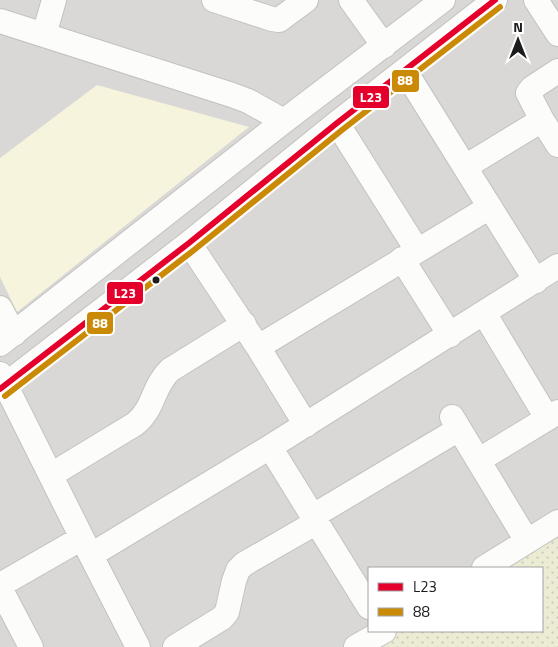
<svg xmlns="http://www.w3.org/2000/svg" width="558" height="647" font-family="'Titillium Web',sans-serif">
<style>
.residential{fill:#d9d8d6}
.education{fill:#f6f4dd}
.farmland{fill:url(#farmland-dots)}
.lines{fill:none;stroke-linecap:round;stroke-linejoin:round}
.minor-casing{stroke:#c3c2c0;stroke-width:26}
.minor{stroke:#fcfcfb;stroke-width:24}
.bus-1-casing{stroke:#fff;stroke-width:10}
.bus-2-casing{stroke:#fff;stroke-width:10}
.bus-1{stroke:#e4002b;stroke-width:6}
.bus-2{stroke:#cb8a06;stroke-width:6}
.bus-dot{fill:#1c1c1c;stroke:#fff;stroke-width:2}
.line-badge{stroke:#fff;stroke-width:2}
.badge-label{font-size:14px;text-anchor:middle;font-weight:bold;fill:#fff}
</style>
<defs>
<pattern id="farmland-dots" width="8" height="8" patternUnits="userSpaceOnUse" patternTransform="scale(1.25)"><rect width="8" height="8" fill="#ececd5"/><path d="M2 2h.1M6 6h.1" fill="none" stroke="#cacab6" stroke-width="1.8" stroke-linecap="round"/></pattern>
</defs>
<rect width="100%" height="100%" fill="#eae8e4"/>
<!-- residential -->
<path class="residential" d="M0,0H558V544L518,568H369V631L391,647H0Z"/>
<!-- education -->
<path class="education" d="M97,85L249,127L17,312L0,277V158Z"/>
<!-- farmland -->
<path class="farmland" d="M558,538V647H366L394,631H542V568H504Z"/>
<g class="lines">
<defs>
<path id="minor" d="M214,0L272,19L279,20L306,0
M351,0L384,46
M536,0L558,34
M0,21L232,95L248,101L284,121
M44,35L54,0
M405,71L536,281
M558,71L532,88L528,93L542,120L558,145
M337,123L417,250
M465,167L542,120
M189,243L258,347L306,425
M402,259L450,335
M0,308L14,334
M484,313L547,418
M0,344L284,121L443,0
M258,347L490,207
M0,374L82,538L138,647
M0,389L189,243L337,123L495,0
M452,417L527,541
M270,447L369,607
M479,460L558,412
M51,475L135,424C155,408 152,387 170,370L244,324
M313,516L459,429
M91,555L270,447L558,266
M484,568L558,522
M0,585L82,538
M0,588L31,647
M175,647L222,618L227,612L234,581L238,570L244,564L317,522
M356,647L384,631"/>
</defs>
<!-- minor casing -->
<use href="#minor" class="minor-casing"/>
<!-- minor -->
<use href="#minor" class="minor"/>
<defs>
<path id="bus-1" d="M0,389L189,243L337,123L495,0"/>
<path id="bus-2" d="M5,396L194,250L342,130L500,7"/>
</defs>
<!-- bus-1 casing -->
<use href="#bus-1" class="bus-1-casing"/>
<!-- bus-2 casing -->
<use href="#bus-2" class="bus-2-casing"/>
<!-- bus-1 -->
<use href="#bus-1" class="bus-1"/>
<!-- bus-2 -->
<use href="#bus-2" class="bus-2"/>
</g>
<!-- markers -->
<circle class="bus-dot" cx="156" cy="280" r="4.5"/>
<g class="line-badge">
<rect x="391" y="69" width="29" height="24" rx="5" fill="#cb8a06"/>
<rect x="352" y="85" width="38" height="24" rx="5" fill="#e4002b"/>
<rect x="106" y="281" width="38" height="24" rx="5" fill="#e4002b"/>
<rect x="86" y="311" width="28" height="24" rx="5" fill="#cb8a06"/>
</g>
<g class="badge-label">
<text x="405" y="85">88</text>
<text x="371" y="102">L23</text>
<text x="125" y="298">L23</text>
<text x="100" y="328">88</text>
</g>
<!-- legend -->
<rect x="368" y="567" width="175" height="65" fill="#ffffff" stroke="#a4a4a4"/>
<rect x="378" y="583" width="25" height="8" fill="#e4002b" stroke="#a4a4a4"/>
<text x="413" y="592" font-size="15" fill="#1c1c1c">L23</text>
<rect x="378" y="608" width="25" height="8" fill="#cb8a06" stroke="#a4a4a4"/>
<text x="413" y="617" font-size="15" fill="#1c1c1c">88</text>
<!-- north arrow -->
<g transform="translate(518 40)" stroke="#ffffff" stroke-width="4" paint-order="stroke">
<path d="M0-4L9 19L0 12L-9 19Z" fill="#1c1c1c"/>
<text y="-8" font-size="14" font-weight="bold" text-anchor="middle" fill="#1c1c1c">N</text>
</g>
</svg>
